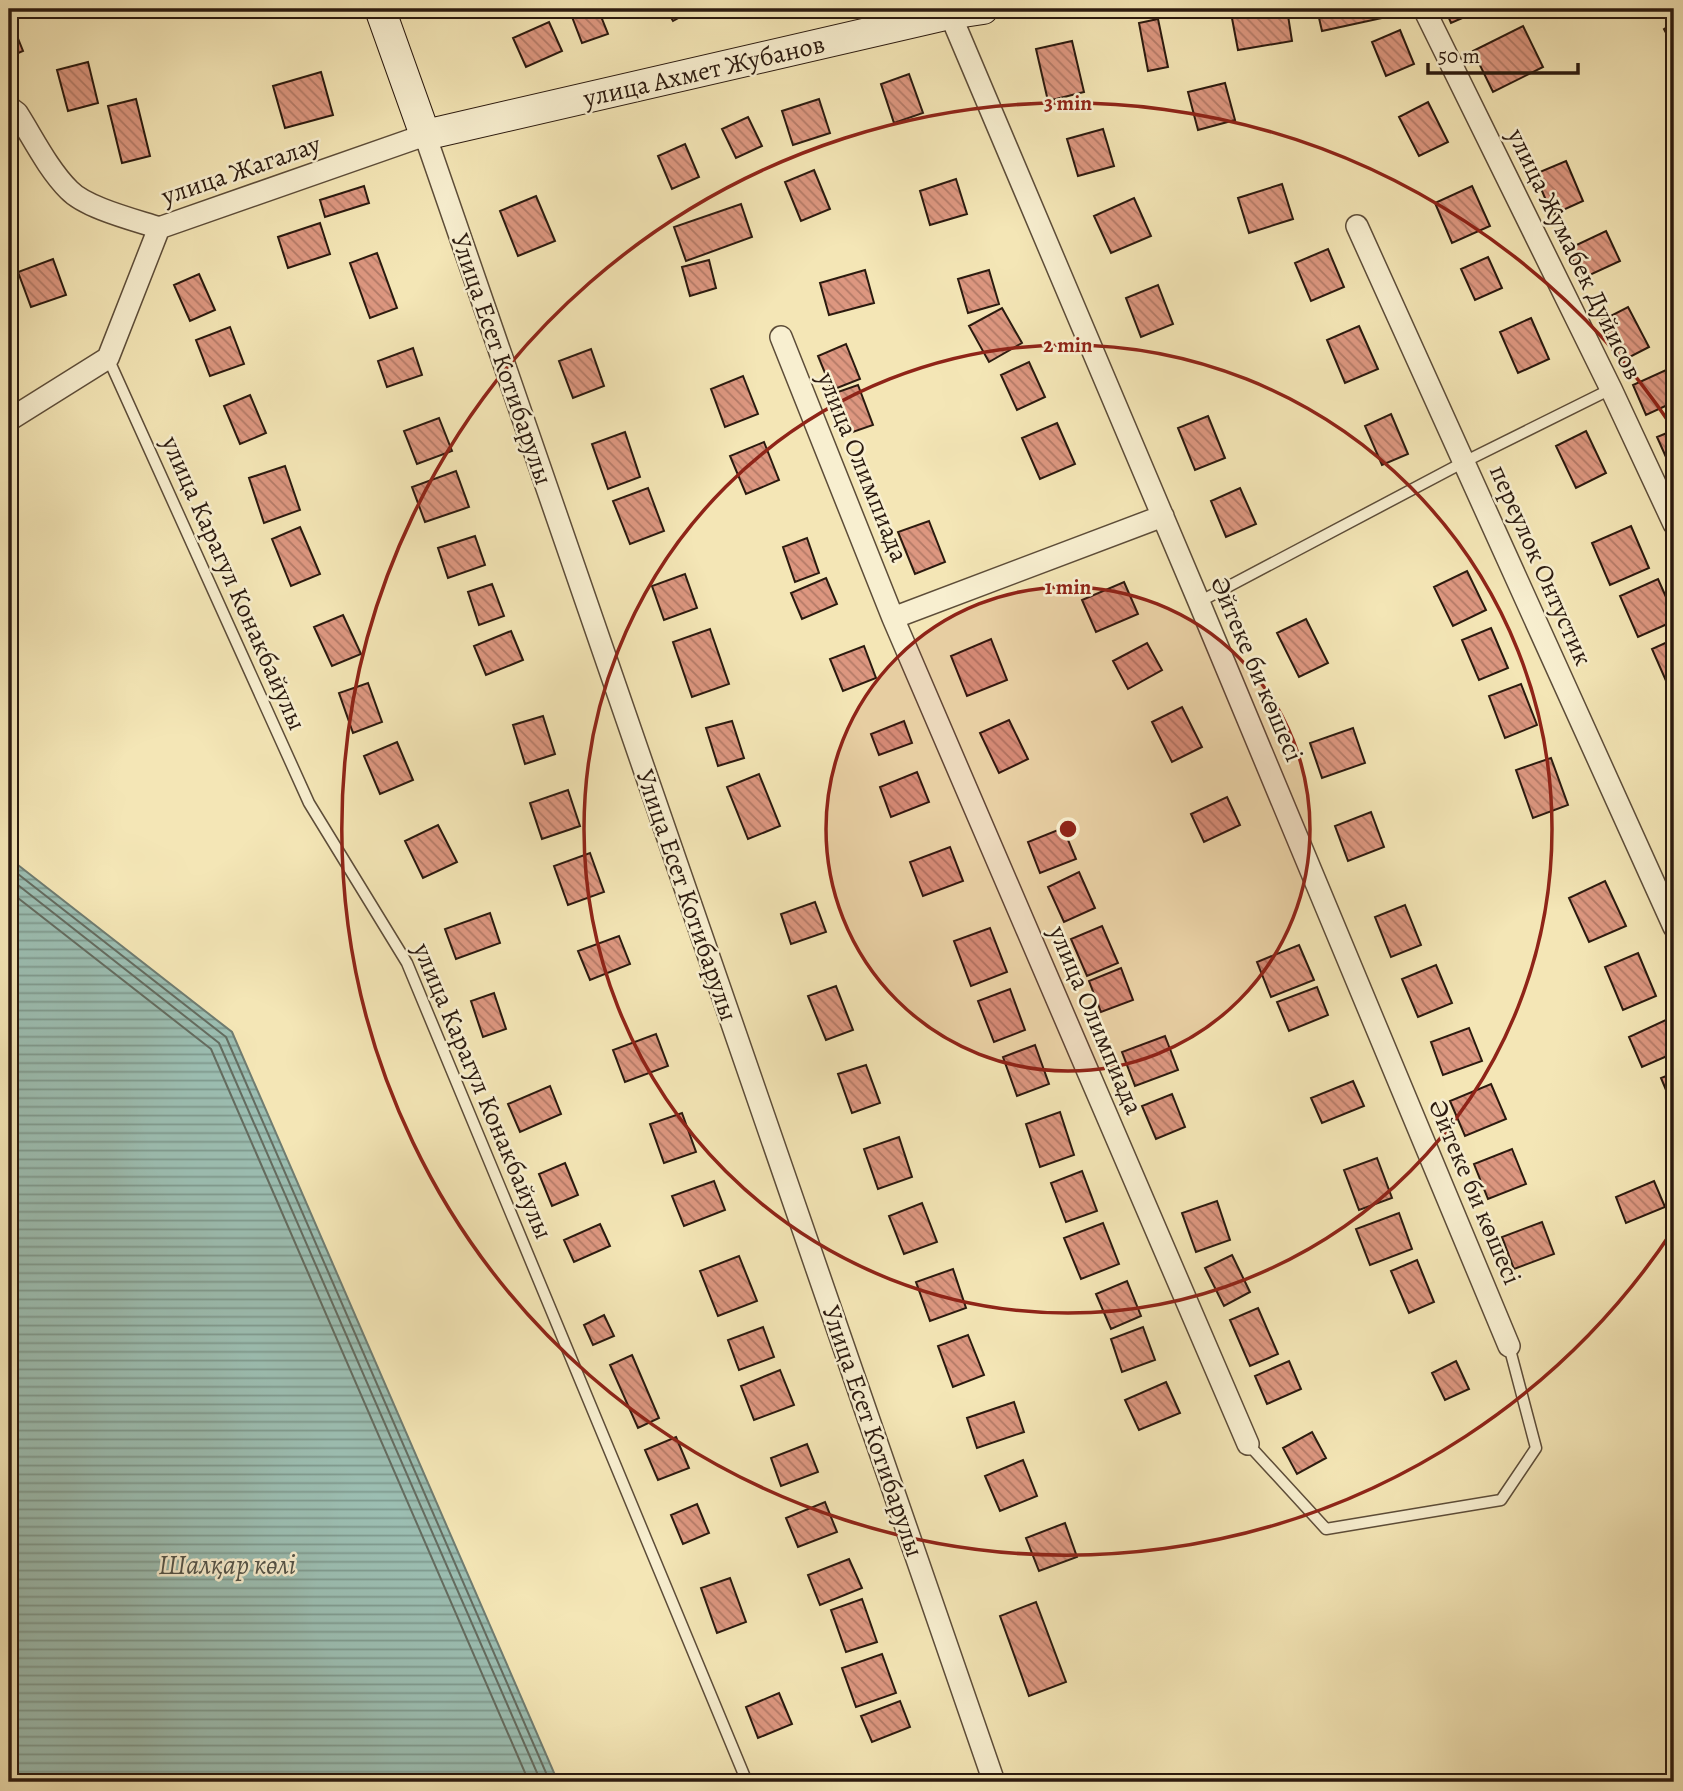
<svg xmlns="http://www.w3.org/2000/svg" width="1683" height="1791" font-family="Alegreya,serif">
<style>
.water{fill:url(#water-rules);stroke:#6f7c71;stroke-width:2}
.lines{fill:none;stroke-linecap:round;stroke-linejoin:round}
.shore{stroke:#646c60;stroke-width:2}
.building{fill:url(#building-back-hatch);stroke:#2b1a0f;stroke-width:2}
.service-casing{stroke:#5d4d39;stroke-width:13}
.minor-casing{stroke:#5d4d39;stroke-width:24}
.secondary-casing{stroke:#2b1a0f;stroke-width:32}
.service{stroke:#f8efd0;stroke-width:10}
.minor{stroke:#f8efd0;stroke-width:21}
.secondary{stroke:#f8efd0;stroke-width:30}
.ring{fill:none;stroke:#8f2418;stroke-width:3.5}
.labels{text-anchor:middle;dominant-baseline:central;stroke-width:5;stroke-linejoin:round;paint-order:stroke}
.street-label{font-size:26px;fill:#2b1a0f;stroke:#f8efd0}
.water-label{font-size:28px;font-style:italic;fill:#535348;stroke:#f8efd0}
.centre{fill:#8f2418;stroke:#f8efd0;stroke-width:3.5}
.ring-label{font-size:21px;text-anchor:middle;font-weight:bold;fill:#8f2418;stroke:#f8efd0;stroke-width:5;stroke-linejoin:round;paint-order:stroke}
</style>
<defs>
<pattern id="water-rules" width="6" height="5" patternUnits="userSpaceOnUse" patternTransform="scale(1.75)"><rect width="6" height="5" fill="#9cbeb2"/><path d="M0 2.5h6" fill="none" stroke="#7f9a8f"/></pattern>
<pattern id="building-back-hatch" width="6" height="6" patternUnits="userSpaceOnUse" patternTransform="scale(1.75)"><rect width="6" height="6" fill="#dd9780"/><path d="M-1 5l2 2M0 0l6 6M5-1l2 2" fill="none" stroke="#b37a67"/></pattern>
</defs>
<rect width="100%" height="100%" fill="#f4e6b6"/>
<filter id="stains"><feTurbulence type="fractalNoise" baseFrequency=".00286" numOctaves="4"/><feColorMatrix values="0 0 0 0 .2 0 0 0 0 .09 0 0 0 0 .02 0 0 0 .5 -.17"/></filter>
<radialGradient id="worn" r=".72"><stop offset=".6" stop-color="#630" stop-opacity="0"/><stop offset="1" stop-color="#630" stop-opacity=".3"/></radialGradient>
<!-- water -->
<path class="water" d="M9,858L232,1032L558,1782H9Z"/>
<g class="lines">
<!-- shore -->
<path class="shore" d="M9,867L226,1037L550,1782
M9,878L219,1043L541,1782
M9,891L211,1049L529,1782"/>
</g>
<!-- building -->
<path class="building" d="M569,9H598L608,34L582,43Z
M666,9H689L691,11L673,21Z
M1258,9H1287L1292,41L1238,50L1231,13Z
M1317,9H1380L1382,18L1322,31Z
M1445,9H1483L1451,23Z
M1158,19L1168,67L1148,71L1139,23Z
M549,22L562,51L526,67L513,38Z
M1674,23V48L1664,29Z
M13,26L23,51L9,57V28Z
M1523,26L1543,67L1493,92L1473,51Z
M1400,30L1414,64L1386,76L1372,42Z
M1072,41L1084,92L1048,101L1036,49Z
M88,62L98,103L68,111L57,70Z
M321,72L333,115L285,128L273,86Z
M909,74L923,113L894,123L881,84Z
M1225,83L1235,120L1198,130L1188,92Z
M136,99L150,156L122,163L108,106Z
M819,99L830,133L793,145L782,111Z
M1428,102L1448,142L1419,156L1399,117Z
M748,117L762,146L736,158L722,129Z
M1103,129L1114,166L1078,176L1067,139Z
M685,144L699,177L672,189L658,156Z
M1566,161L1583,201L1552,215L1535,174Z
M814,170L830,209L801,221L785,182Z
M956,179L967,214L930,225L920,191Z
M1282,184L1293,219L1249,233L1238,198Z
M364,186L369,203L325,217L320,200Z
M1472,186L1490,226L1452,243L1435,203Z
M536,196L555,241L518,256L500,211Z
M1134,198L1151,236L1111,253L1094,216Z
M741,204L752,237L686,261L674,227Z
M320,223L330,254L288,268L278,237Z
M1606,231L1620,261L1581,279L1568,249Z
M1328,249L1344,287L1311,301L1295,263Z
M377,253L397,308L370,318L350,263Z
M1488,257L1502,288L1475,300L1461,269Z
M53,259L66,295L31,307L18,272Z
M709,260L716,288L690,296L682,267Z
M865,270L874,303L829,315L820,283Z
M989,270L999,304L968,313L958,279Z
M199,274L215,310L190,321L174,285Z
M1158,285L1173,324L1141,337L1126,298Z
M1628,307L1649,347L1622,361L1601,321Z
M1002,308L1022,343L989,362L969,326Z
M1531,318L1549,359L1518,373L1500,332Z
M1359,326L1378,369L1345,383L1327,340Z
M230,327L244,364L210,376L196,340Z
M846,344L860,379L832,390L818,356Z
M413,348L422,375L387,387L378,361Z
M591,349L604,386L573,398L559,361Z
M1029,362L1045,397L1017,410L1001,375Z
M1666,370L1674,387V402L1646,415L1633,385Z
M743,376L758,414L725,427L711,389Z
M858,385L873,425L847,434L832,394Z
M250,395L266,433L240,444L224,406Z
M1391,414L1408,454L1382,465L1365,426Z
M1208,416L1225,458L1195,470L1178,428Z
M439,418L452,451L417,464L404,431Z
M1057,423L1075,464L1040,479L1022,438Z
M1674,430V475L1657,437Z
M1586,431L1606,473L1576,488L1556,446Z
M625,432L640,477L608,489L592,444Z
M764,442L779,480L746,494L730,456Z
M285,466L300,510L264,523L249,478Z
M456,471L469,507L425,522L412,487Z
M648,488L664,531L630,544L613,501Z
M1240,488L1256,524L1226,537L1211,501Z
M929,521L945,562L915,574L898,532Z
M1631,526L1649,568L1610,585L1592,543Z
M300,527L320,574L291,586L272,539Z
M475,536L485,565L448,578L438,548Z
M807,538L819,573L795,582L783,547Z
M1467,571L1486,610L1453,626L1434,587Z
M685,574L697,608L664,620L652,586Z
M826,578L837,604L802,619L791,593Z
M1658,579L1674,615V621L1638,637L1620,596Z
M1124,582L1138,614L1096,632L1082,600Z
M492,584L504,616L479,625L468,592Z
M343,615L361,654L332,666L314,627Z
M1306,619L1328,663L1299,677L1277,633Z
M1491,628L1508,668L1479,680L1462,640Z
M710,629L729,684L692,697L673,642Z
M511,631L523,660L486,675L474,646Z
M991,639L1007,680L967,696L951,656Z
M1674,639V688L1670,690L1652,649Z
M1147,643L1162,670L1128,689L1113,661Z
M864,646L876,678L843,691L830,659Z
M368,683L382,722L353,733L339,693Z
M1521,684L1537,725L1505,738L1489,696Z
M1182,707L1202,747L1172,762L1152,722Z
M543,716L555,754L525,764L513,725Z
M1009,720L1028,759L999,773L980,733Z
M732,721L744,758L718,766L706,728Z
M904,721L912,743L879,755L871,734Z
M1353,728L1365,763L1322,778L1310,743Z
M397,742L413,780L380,794L364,756Z
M1551,758L1568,805L1533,818L1516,770Z
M917,772L929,802L891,817L880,787Z
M759,774L780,826L748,839L727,787Z
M568,790L580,826L542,839L530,803Z
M1227,797L1240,825L1204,842L1191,814Z
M1371,812L1384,847L1348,861L1335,826Z
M438,825L457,862L423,878L405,841Z
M1063,828L1076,859L1040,873L1028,842Z
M950,847L963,881L923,896L910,862Z
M590,853L604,892L568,905L554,866Z
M1079,872L1095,908L1064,922L1048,887Z
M1605,881L1626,926L1589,942L1569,898Z
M815,902L826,932L791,944L781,914Z
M1405,905L1421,945L1391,957L1375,917Z
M490,913L500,943L456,959L445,929Z
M1102,926L1118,963L1087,976L1071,939Z
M990,928L1007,972L971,986L954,941Z
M619,936L630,964L590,980L578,951Z
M1299,945L1314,980L1271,997L1257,962Z
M1638,953L1656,996L1623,1010L1605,967Z
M1436,965L1452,1003L1418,1017L1402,979Z
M1121,968L1133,1000L1101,1012L1089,981Z
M836,986L853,1030L826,1040L808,996Z
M1317,987L1328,1015L1289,1031L1277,1002Z
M1010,989L1025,1030L994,1042L978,1001Z
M494,993L506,1029L483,1037L471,1001Z
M1670,1018L1674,1027V1053L1642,1067L1629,1037Z
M1469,1028L1482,1061L1443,1075L1431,1042Z
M656,1034L668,1066L625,1082L613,1050Z
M1165,1036L1178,1070L1135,1086L1122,1052Z
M1035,1045L1049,1084L1017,1096L1003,1057Z
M866,1065L880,1103L852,1113L838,1074Z
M1674,1073V1109L1661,1078Z
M1353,1081L1364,1106L1322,1123L1311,1098Z
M1491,1084L1506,1119L1465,1136L1450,1101Z
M550,1086L561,1114L520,1132L508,1104Z
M1172,1094L1185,1127L1156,1139L1142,1106Z
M1060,1112L1074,1155L1040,1167L1026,1124Z
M682,1113L696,1152L664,1163L650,1124Z
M899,1137L912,1177L878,1189L864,1149Z
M1512,1149L1526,1184L1488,1199L1474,1164Z
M1377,1158L1392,1198L1359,1210L1344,1170Z
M565,1163L578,1195L552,1206L539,1174Z
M1082,1171L1097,1211L1066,1222L1051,1183Z
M714,1181L725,1210L684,1226L672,1196Z
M1654,1181L1665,1207L1626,1223L1616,1197Z
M1217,1201L1230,1240L1196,1252L1182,1213Z
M922,1203L937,1242L904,1254L889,1216Z
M1399,1213L1412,1249L1370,1265L1356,1229Z
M1542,1222L1554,1254L1514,1269L1502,1237Z
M1103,1223L1119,1264L1081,1279L1064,1238Z
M600,1224L610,1246L574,1262L564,1240Z
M1232,1255L1250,1292L1224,1306L1205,1268Z
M739,1256L757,1301L718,1316L700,1271Z
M1417,1260L1434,1302L1409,1313L1391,1271Z
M953,1269L966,1308L930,1321L916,1282Z
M1127,1281L1141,1316L1111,1329L1096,1294Z
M1258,1308L1278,1354L1250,1366L1230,1320Z
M604,1315L614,1336L593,1345L584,1325Z
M763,1327L774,1357L739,1370L728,1340Z
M1143,1327L1155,1360L1122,1372L1111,1339Z
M968,1335L984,1375L953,1387L938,1346Z
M632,1355L659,1418L638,1428L610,1365Z
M1289,1361L1301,1389L1267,1404L1255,1376Z
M1456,1361L1469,1389L1445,1400L1432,1373Z
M780,1370L794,1405L754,1420L741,1386Z
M1166,1382L1180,1413L1139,1430L1125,1400Z
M1014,1402L1024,1432L977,1448L967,1418Z
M1312,1432L1326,1458L1297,1474L1283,1448Z
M676,1437L689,1468L658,1480L645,1450Z
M807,1444L818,1472L781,1486L771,1458Z
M1023,1460L1037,1496L1000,1511L985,1476Z
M825,1502L837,1532L798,1547L786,1518Z
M697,1504L709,1533L683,1544L671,1515Z
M1065,1523L1077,1557L1039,1571L1026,1538Z
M849,1559L862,1588L820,1605L808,1575Z
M730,1578L746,1622L717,1633L701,1588Z
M862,1599L877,1642L846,1652L831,1610Z
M1036,1602L1066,1682L1029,1696L1000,1616Z
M882,1654L896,1693L856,1707L842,1668Z
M779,1693L792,1724L758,1738L746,1707Z
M900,1701L910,1727L872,1742L861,1716Z"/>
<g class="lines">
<defs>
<path id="service" d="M108,358L309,803L407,963L747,1782
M1199,602L1464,462L1611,389
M1248,1444L1326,1529L1501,1500L1536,1448L1509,1346"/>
<path id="minor" d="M948,9L1199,602L1509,1346
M1424,9L1611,389L1674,524
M9,107L17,113C33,138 48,169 69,190C86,208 135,220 159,228
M1357,226L1674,927
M781,337L893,618
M9,420L108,358L159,228L425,135L994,1782
M1163,516L893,618L1248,1444"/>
<path id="secondary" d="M380,9L425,135L950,14L983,9"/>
</defs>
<!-- service casing -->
<use href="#service" class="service-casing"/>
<!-- minor casing -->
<use href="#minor" class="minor-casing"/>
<!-- secondary casing -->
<use href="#secondary" class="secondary-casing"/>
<!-- service -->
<use href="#service" class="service"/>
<!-- minor -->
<use href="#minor" class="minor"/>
<!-- secondary -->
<use href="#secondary" class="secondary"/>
</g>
<!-- distance rings -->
<circle cx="1068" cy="829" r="242" fill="#8f2418" fill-opacity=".12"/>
<g class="ring">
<circle cx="1068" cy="829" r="242"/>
<circle cx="1068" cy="829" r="484"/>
<path d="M1673 1230A726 726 0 1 1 1673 428"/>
</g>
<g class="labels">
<!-- street labels -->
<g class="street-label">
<text transform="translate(704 71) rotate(-13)">улица Ахмет Жубанов</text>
<text transform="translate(241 170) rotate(-19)">улица Жагалау</text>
<text transform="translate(1575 254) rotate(64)">улица Жумабек Дуйисов</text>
<text transform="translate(502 359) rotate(71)">Улица Есет Котибарулы</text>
<text transform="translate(863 467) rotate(68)">улица Олимпиада</text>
<text transform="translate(1541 565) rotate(66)">переулок Онтустик</text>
<text transform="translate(234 583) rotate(66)">улица Карагул Конакбайулы</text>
<text transform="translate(1257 669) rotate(67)">Әйтеке би көшесі</text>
<text transform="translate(687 895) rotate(71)">Улица Есет Котибарулы</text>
<text transform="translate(1096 1020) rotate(67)">улица Олимпиада</text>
<text transform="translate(483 1091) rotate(67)">улица Карагул Конакбайулы</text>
<text transform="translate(1475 1192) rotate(67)">Әйтеке би көшесі</text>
<text transform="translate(873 1431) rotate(71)">Улица Есет Котибарулы</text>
</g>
<!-- water labels -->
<g class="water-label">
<text x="227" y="1565">Шалқар көлі</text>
</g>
</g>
<circle cx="1068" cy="829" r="10" class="centre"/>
<g class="ring-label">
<text x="1068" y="110">3 min</text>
<text x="1068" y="352">2 min</text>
<text x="1068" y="594">1 min</text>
</g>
<!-- margin -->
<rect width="1683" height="1791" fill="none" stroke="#f4e6b6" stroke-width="35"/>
<rect x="10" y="10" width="1662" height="1770" fill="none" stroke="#2b1a0f" stroke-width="3.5"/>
<rect x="18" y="18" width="1648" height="1756" fill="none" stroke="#2b1a0f" stroke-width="2"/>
<!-- scale -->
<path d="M1428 63v10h150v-10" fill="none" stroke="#2b1a0f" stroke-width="3.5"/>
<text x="1438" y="63" font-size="21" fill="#2b1a0f" stroke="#f8efd0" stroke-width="5" paint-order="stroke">50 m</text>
<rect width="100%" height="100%" filter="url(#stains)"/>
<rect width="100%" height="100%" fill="url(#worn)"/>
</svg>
